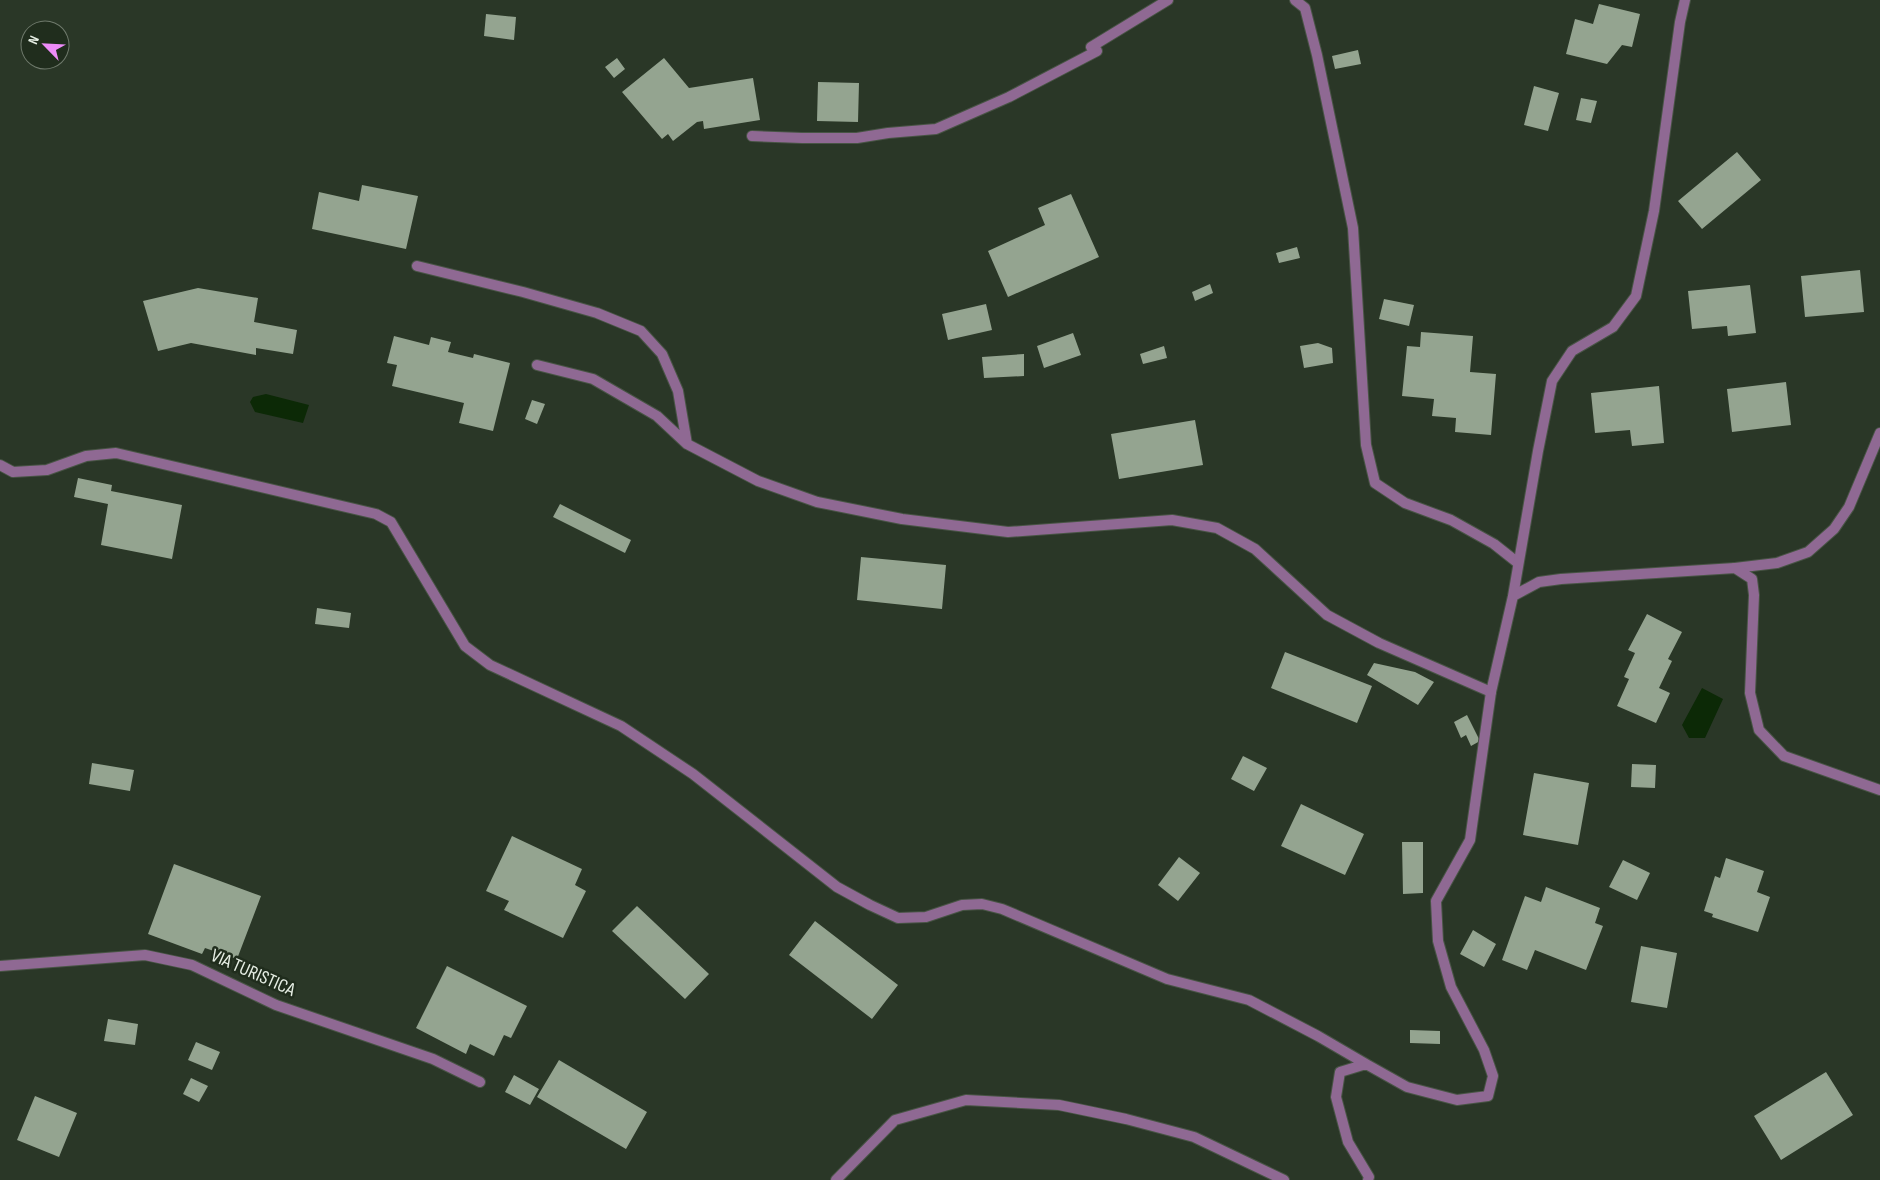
<svg xmlns="http://www.w3.org/2000/svg" width="1880" height="1180" font-family="'Sofia Sans Condensed',sans-serif">
<style>
.water{fill:#0c2906}
.building{fill:#94a490}
.lines{fill:none;stroke-linecap:round;stroke-linejoin:round}
.service-casing{stroke:#485445;stroke-width:12}
.minor-casing{stroke:#485445;stroke-width:12}
.service{stroke:#8f6993;stroke-width:10}
.minor{stroke:#8f6993;stroke-width:10}
.labels{text-anchor:middle;dominant-baseline:central;stroke-width:5;stroke-linejoin:round;paint-order:stroke}
.street-label{font-size:19px;fill:#e5ede3;stroke:#202d1d}
</style>
<rect width="100%" height="100%" fill="#2a3727"/>
<!-- water -->
<path class="water" d="M266,394L309,405L303,423L255,412L250,402L253,397Z
M1702,688L1723,699L1705,738H1689L1682,725Z"/>
<!-- building -->
<path class="building" d="M1599,4L1640,14L1632,47L1622,45L1607,64L1566,54L1575,19L1593,24Z
M486,14L516,17L514,40L484,36Z
M1358,50L1361,64L1335,69L1332,56Z
M617,58L625,69L614,78L605,67Z
M664,58L689,88L753,78L760,120L704,129L703,121L697,122L673,141L668,134L662,139L622,92Z
M818,82L859,83L858,122L817,121Z
M1534,86L1559,93L1548,131L1524,125Z
M1581,98L1597,101L1591,123L1576,120Z
M1737,152L1761,180L1702,229L1678,201Z
M362,185L418,196L406,249L312,229L319,192L359,201Z
M1071,194L1099,257L1008,297L988,251L1045,225L1038,208Z
M1297,247L1300,258L1279,263L1276,253Z
M1860,270L1864,312L1805,317L1801,276Z
M1210,284L1213,293L1195,301L1192,292Z
M1750,285L1756,333L1728,336L1727,326L1692,329L1688,291Z
M198,288L258,298L254,322L297,330L293,354L256,348V355L191,343L158,351L143,301Z
M1384,299L1414,305L1409,326L1379,319Z
M986,304L992,330L948,340L942,314Z
M1421,332L1473,336L1470,372L1496,374L1491,435L1455,432L1456,418L1432,416L1434,399L1402,396L1407,346L1420,347Z
M1073,333L1081,355L1044,368L1037,346Z
M394,336L429,345L431,337L451,342L448,352L473,358L474,354L510,363L493,431L459,423L464,403L392,386L397,365L387,363Z
M1318,343L1332,348L1333,363L1304,368L1300,346Z
M1164,346L1167,358L1143,364L1140,354Z
M1024,354V376L984,378L982,357Z
M1786,382L1791,425L1732,432L1727,389Z
M1659,386L1664,443L1632,446L1630,430L1595,433L1591,393Z
M532,400L545,404L537,424L525,419Z
M1195,420L1203,465L1119,479L1111,434Z
M78,478L112,485L111,491L182,505L172,559L101,545L108,504L74,497Z
M560,504L631,540L625,553L553,517Z
M861,557L946,565L942,609L857,600Z
M317,608L351,613L349,628L315,624Z
M1647,614L1682,632L1668,659L1672,661L1659,688L1670,693L1656,723L1617,706L1629,679L1624,677L1635,653L1628,650Z
M1285,652L1372,686L1357,723L1271,688Z
M1374,663L1415,672L1434,682L1418,705L1367,675Z
M1467,715L1480,741L1471,746L1466,735L1461,738L1454,722Z
M1243,756L1267,768L1254,791L1231,779Z
M92,763L134,770L130,791L89,784Z
M1632,764L1656,765L1655,788L1631,787Z
M1534,773L1589,783L1578,845L1523,835Z
M1301,804L1364,834L1345,875L1281,846Z
M512,836L582,869L575,885L586,891L563,938L504,910L509,901L486,891Z
M1402,842H1423V893L1403,894Z
M1179,857L1200,873L1178,901L1158,885Z
M1726,858L1764,871L1757,892L1770,897L1758,932L1712,917L1713,914L1704,911L1715,876L1720,878Z
M1623,860L1650,873L1637,900L1609,887Z
M174,864L261,896L237,959L205,948L202,954L148,934Z
M1546,887L1600,908L1595,923L1603,926L1586,970L1535,950L1527,970L1502,960L1525,896L1541,902Z
M637,906L709,974L685,999L612,931Z
M815,921L898,985L872,1019L789,955Z
M1473,930L1496,944L1484,967L1460,954Z
M1641,946L1677,953L1667,1008L1631,1002Z
M447,966L527,1006L511,1038L504,1035L494,1056L470,1044L466,1054L416,1028Z
M108,1019L138,1024L135,1045L104,1041Z
M1410,1030L1440,1031V1044L1410,1043Z
M196,1042L220,1052L212,1070L188,1060Z
M559,1060L647,1112L626,1149L537,1097Z
M1826,1072L1853,1115L1781,1160L1754,1116Z
M514,1075L539,1089L530,1105L505,1092Z
M191,1078L208,1086L199,1102L183,1094Z
M35,1096L77,1113L59,1157L17,1140Z"/>
<g class="lines">
<defs>
<path id="service" d="M1295,0L1305,8L1317,55L1353,228L1366,445L1375,483L1405,503L1451,520L1494,544L1518,563
M752,136L802,138H857L888,133L936,129L1009,97L1097,51L1091,47L1168,0
M417,266L523,292L597,313L641,331L662,354L678,391L687,444
M537,365L593,379L657,416L687,444L758,481L817,502L902,519L1008,532L1172,520L1217,528L1255,549L1327,615L1379,643L1491,692
M1735,568L1777,563L1808,552L1834,529L1849,507L1880,433"/>
<path id="minor" d="M0,465L13,472L47,470L86,456L116,453L376,514L391,522L465,646L490,665L621,726L693,774L837,887L870,905L898,918L926,917L962,905L982,904L1002,909L1167,979L1249,1000L1318,1036L1366,1064
M1513,596L1539,582L1561,579L1735,568L1752,579L1754,595L1750,693L1759,730L1784,756L1880,790
M0,966L145,955L192,965L276,1005L433,1059L480,1082
M836,1180L895,1120L966,1100L1059,1105L1126,1119L1194,1137L1284,1180
M1368,1180L1369,1177L1348,1142L1336,1097L1340,1072L1366,1064L1407,1087L1457,1100L1488,1096L1493,1076L1484,1050L1451,987L1438,941L1436,901L1470,840L1491,692L1513,596L1538,451L1552,381L1572,351L1613,327L1636,296L1654,211L1680,22L1685,0"/>
</defs>
<!-- service casing -->
<use href="#service" class="service-casing"/>
<!-- minor casing -->
<use href="#minor" class="minor-casing"/>
<!-- service -->
<use href="#service" class="service"/>
<!-- minor -->
<use href="#minor" class="minor"/>
</g>
<g class="labels">
<!-- street labels -->
<g class="street-label">
<text transform="translate(253 973) rotate(24)">VIA TURISTICA</text>
</g>
</g>
<!-- north arrow -->
<g transform="translate(45 45) rotate(294)"><circle r="24" fill="#202d1d" stroke="#6f7a6c"/>
<path d="M0-4L9 19L0 12L-9 19Z" fill="#ee8cf9"/>
<text y="-8" font-size="14" font-weight="bold" text-anchor="middle" fill="#e5ede3">N</text>
</g>
</svg>
